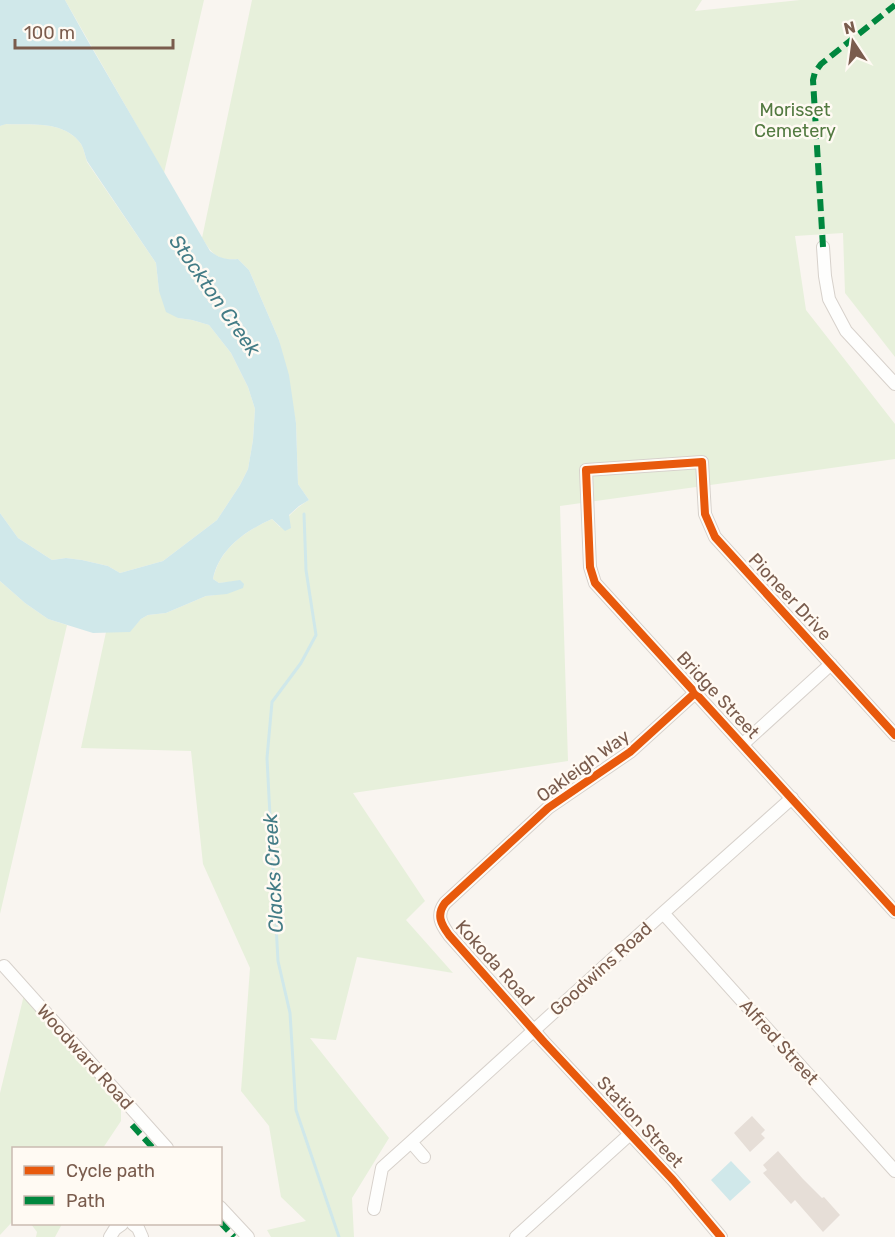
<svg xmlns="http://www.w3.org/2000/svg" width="895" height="1237" font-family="Rubik,sans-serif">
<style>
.green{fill:#e7f0db}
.water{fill:#d0e8ea}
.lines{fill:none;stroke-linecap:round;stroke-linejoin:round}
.stream{stroke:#d0e8ea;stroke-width:3}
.building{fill:#e6ded7}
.minor-casing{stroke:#d7d1cb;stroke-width:14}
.minor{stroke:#fefefd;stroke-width:12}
.quiet{stroke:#00873e;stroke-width:6;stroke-dasharray:12 6;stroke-linecap:butt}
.cycleway-casing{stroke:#fffaf3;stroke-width:11}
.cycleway{stroke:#e8590c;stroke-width:8}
.labels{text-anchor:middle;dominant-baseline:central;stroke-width:5;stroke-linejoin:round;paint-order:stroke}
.park-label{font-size:18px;fill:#537a41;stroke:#fffaf3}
.street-label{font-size:18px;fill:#7a5c4d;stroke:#fffaf3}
.water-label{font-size:20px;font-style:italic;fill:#437c86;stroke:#fffaf3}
</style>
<rect width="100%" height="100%" fill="#f9f5f0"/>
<!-- green -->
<path class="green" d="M65,0H204L164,173Z
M252,0H702L695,11L800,0H895V357L845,293L843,233L795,236L806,310L895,424V459L560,506L568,761L353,793L425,901L406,920L453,973L357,957L336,1040L310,1038L389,1138L352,1198L354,1237H271L267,1230L306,1221L281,1197L269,1126L241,1091L250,968L203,864L191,751L81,748L106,632H129L141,619L148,615L166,613L206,596L215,595L240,581L219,583L213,579C220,548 245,531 272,519L280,527C288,516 297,507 309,500L298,484L296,423L279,340L249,270L238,259C217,261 212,254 202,238Z
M5,124C30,125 65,120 81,144C84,149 85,156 87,162L156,263L159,291L178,318L192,320L209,325L231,353L248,387L255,409L253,440L248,469L240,485L217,520L163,561L120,573L108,566L82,560L66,558L52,560L18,538L0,513V126Z
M0,581L25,603L48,619L67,625L0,914Z
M24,995L121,1106V1121L103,1148H14L13,1221L0,1235V1093Z
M31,1224H62L55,1237H36L37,1232Z"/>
<!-- water -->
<path class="water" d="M0,0H65L85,36L210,251C219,258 226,260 238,259L249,270L279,340L289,375L296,423L298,484L309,500L299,506L289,515L291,528L285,531L272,519C245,531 219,549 213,579L219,583L240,580L244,584L243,588L227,594L206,596L166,613L148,615L141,619L130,632L93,633L48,619L25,603L0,581V513L18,538L52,560L66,558L82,560L108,566L120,573L163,561L217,520L240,485L248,469L253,440L255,409L248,387L231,353L209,325L192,320L178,318L166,312L159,291L156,263L87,161C85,156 84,149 81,144C65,120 30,125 6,124L0,126Z
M731,1161L751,1182L730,1201L711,1180Z"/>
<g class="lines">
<!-- stream -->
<path class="stream" d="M304,514L306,570L316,635L301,663L272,702L267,758L269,797L278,961L290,1013L296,1110L339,1237"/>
</g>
<!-- building -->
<path class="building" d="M752,1116L765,1130L761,1134L765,1138L750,1152L734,1133Z
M778,1151L803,1179L822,1198L824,1197L840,1215L823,1232L795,1200L791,1204L763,1173L767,1170L763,1165Z"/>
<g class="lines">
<defs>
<path id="minor" d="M823,247L825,276L829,299L846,331L895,384
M695,693L630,752L548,808L445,903C436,915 441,924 449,935L544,1042L673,1180L721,1237
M895,735L715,537L705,514L702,462L586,470L590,567L595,583L895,912
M743,744L831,664
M663,913L895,1171
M4,966L167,1148
M424,1157L411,1142L663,913L792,798
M220,1207L248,1237
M374,1209L382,1168L411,1142
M133,1224L138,1228L142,1237
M110,1237L115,1229L122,1224
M516,1237L630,1134"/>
</defs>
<!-- minor casing -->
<use href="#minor" class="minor-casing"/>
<!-- minor -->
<use href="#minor" class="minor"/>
<!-- quiet -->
<path class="quiet" d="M823,247L813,80L815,72L821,64L895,5
M132,1125L153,1148
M220,1222L234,1237"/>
<defs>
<path id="cycleway" d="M695,693L630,752L548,808L445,903C436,915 441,924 449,935L544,1042L673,1180L721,1237
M895,735L715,537L705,514L702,462L586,470L590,567L595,583L895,912"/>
</defs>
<!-- cycleway casing -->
<use href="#cycleway" class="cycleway-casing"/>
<!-- cycleway -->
<use href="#cycleway" class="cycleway"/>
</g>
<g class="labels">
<!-- park labels -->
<g class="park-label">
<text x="795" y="110">Morisset<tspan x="795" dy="21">Cemetery</tspan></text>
</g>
<!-- street labels -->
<g class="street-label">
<text transform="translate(790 597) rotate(47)">Pioneer Drive</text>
<text transform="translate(718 695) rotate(47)">Bridge Street</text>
<text transform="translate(583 766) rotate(-36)">Oakleigh Way</text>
<text transform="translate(495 963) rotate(48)">Kokoda Road</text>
<text transform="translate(601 969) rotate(-42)">Goodwins Road</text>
<text transform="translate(779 1042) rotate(48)">Alfred Street</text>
<text transform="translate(85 1057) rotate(48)">Woodward Road</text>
<text transform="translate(640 1122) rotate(47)">Station Street</text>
</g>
<!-- water labels -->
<g class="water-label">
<text transform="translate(215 295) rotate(55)">Stockton Creek</text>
<text transform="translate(273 873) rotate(-93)">Clacks Creek</text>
</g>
</g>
<!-- legend -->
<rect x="12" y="1147" width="210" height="78" fill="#fffaf3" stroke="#cabbb1" stroke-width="1.5"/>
<rect x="24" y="1166" width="30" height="9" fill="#e8590c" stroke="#cabbb1" stroke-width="1.5"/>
<text x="66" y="1177" font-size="18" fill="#7a5c4d">Cycle path</text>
<rect x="24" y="1196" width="30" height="9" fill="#00873e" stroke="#cabbb1" stroke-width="1.5"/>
<text x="66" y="1207" font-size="18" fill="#7a5c4d">Path</text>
<!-- north arrow -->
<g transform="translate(853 42) rotate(347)" stroke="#fffaf3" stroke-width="4.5" paint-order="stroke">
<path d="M0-4.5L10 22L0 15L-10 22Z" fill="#7a5c4d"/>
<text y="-9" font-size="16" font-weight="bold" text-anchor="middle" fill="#7a5c4d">N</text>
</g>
<!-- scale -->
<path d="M15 39v9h158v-9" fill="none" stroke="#7a5c4d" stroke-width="3"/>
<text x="24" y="39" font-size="18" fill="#7a5c4d" stroke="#fffaf3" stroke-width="4.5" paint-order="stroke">100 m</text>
</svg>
